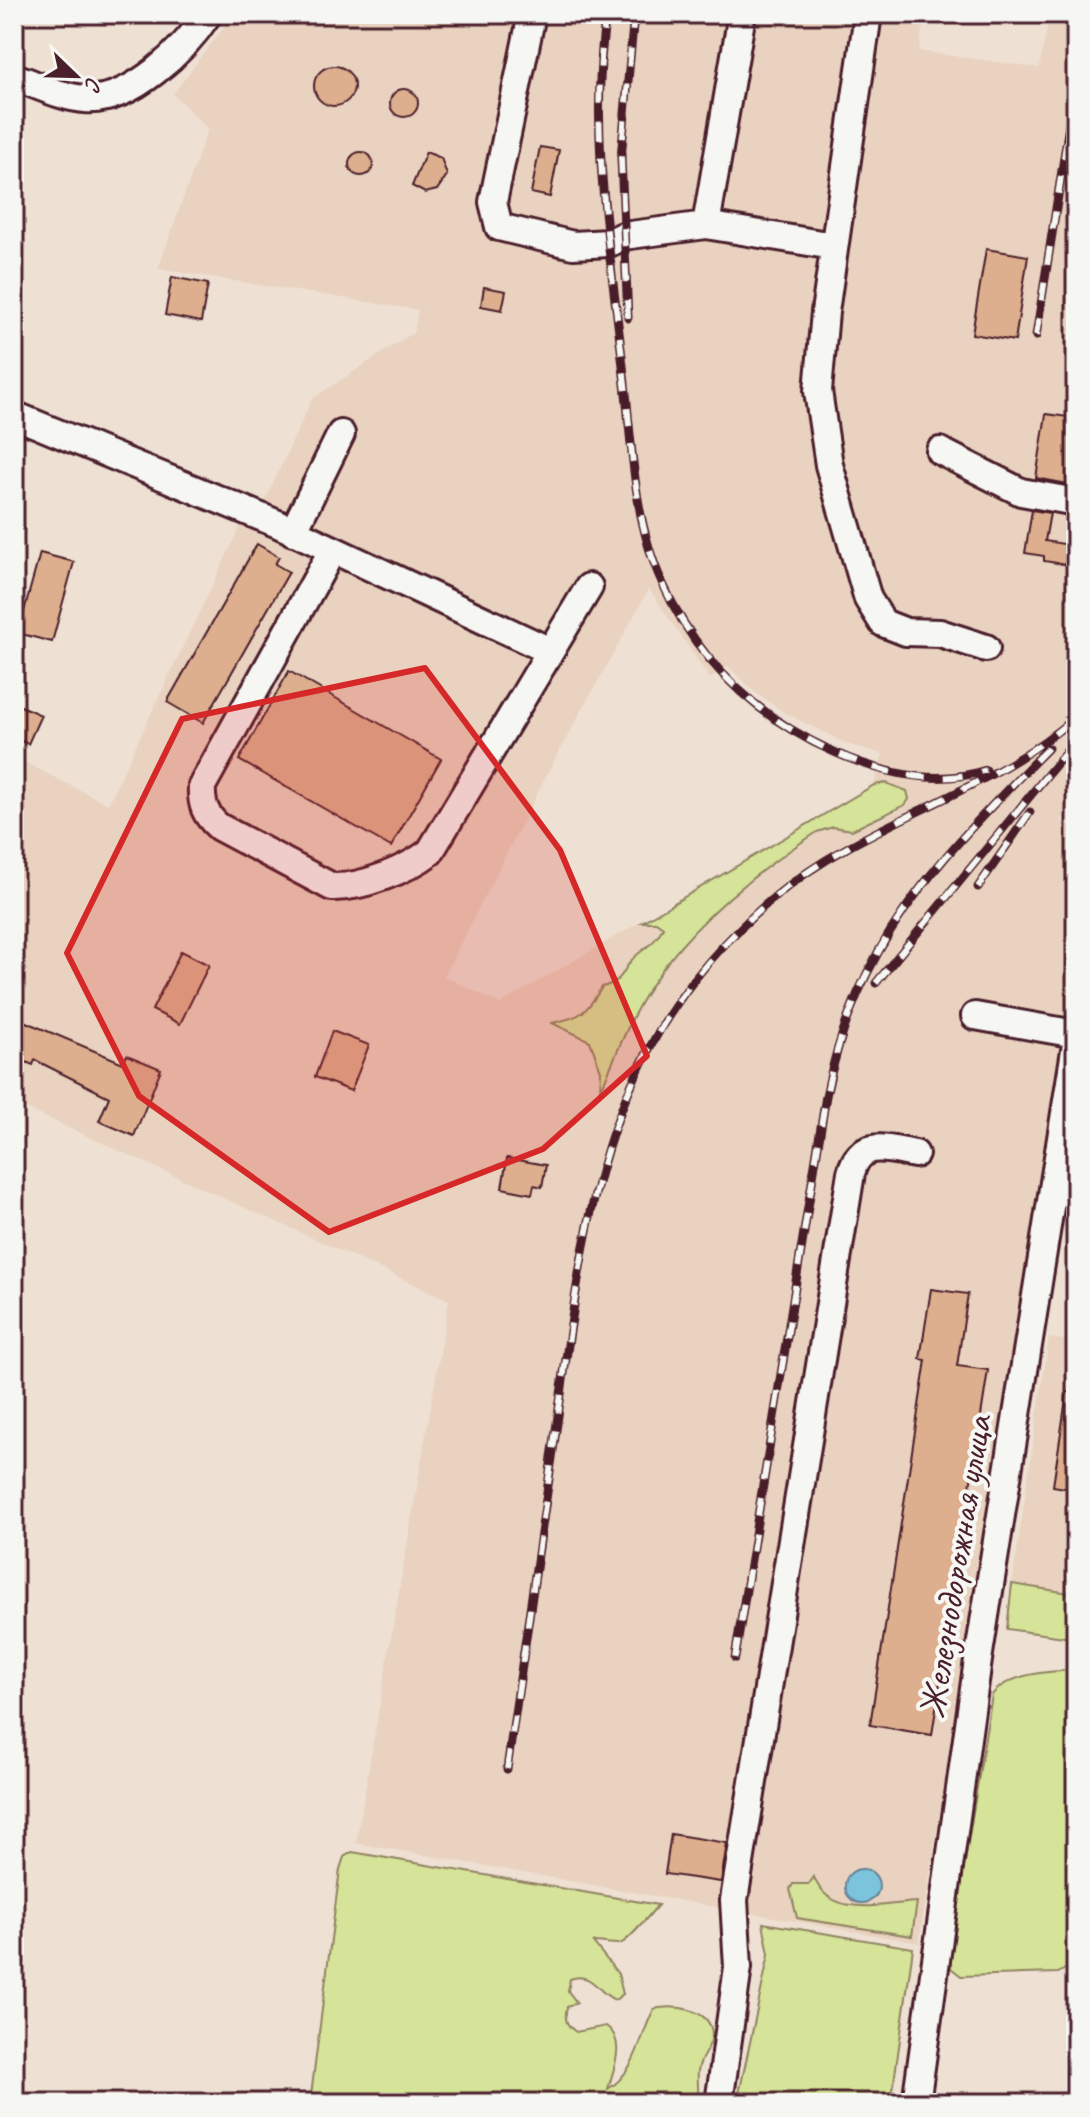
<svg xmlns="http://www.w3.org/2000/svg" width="1090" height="2117" font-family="Caveat,sans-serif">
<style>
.built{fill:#e9d2bf;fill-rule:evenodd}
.green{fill:#d5e498;stroke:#908262;stroke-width:2}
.water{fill:#7bc4dc;stroke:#678295;stroke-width:2}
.building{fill:#ddaf8e;stroke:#4a1f2b;stroke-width:2}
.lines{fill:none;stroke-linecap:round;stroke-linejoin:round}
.minor-casing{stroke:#4a1f2b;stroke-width:32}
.minor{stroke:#f6f6f2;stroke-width:26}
.rail-casing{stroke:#4a1f2b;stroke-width:9}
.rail{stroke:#f6f6f2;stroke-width:6;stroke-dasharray:18;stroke-linecap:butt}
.marked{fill:#d62828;fill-opacity:0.2;stroke:#d62828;stroke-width:6;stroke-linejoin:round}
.labels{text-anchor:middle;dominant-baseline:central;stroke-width:8;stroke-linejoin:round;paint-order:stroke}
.street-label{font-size:38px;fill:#4a1f2b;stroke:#f6f6f2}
</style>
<rect width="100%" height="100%" fill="#eee1d4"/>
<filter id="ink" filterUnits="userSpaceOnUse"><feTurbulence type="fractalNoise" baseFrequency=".0125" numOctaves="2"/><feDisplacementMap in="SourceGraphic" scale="16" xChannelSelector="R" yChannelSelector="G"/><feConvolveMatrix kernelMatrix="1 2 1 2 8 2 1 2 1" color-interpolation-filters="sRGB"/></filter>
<g filter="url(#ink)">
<!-- built -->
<path class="built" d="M234,14H925L919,51L1039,68L1050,14H1076V784L1061,821L1076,828V959L919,1943L356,1843L449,1300L14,1103V757L108,804L241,525L252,529L312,399L414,332L418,310L158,269L208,129L173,94ZM649,589L710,679L728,666L757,694L785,713L849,745L883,754L874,785L500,1004L444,976L557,755Z
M1049,1338L1076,1342V1594L1012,1584Z"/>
<!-- green -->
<path class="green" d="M886,783L907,791L909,799L905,805L852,830L833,827L817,832C751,875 680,933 641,1002C625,1030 613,1062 600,1092L601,1071L590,1041L552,1023C582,1017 586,1013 602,987C628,980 620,968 638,954C650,944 656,942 663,927L656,922H642L874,785Z
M1012,1584L1076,1594V1635L1064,1637L1007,1629Z
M1076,1670V1963L1058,1973L961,1976L951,1968L950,1954L992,1695C1008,1673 1051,1671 1076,1670Z
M352,1852L658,1905C650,1914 627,1944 619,1944C610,1944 601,1942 593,1942L618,1974L623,1994L615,2000C597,1993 593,1971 570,1979L568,1991L577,2003L567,2007C564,2019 566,2025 576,2032L606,2026C627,2041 613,2070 608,2089C636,2072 640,2036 654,2009C672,2004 712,2008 712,2035C712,2047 699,2057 698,2071C697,2081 699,2092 698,2103H310L340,1869L344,1857Z
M814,1877C829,1919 883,1904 917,1902L912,1936L797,1918L790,1889L793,1884H809Z
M763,1923L913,1948L891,2103H737L769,1954Z"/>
<!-- water -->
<path class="water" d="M845 1886a17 17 0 1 1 34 0a17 17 0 1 1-34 0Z"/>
<!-- building -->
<path class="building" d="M314 86a20 20 0 1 1 40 0a20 20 0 1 1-40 0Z
M390 103a14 14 0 1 1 28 0a14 14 0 1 1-28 0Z
M540,147L559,150L550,197L531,193Z
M426,152L441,158L447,175L437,190L425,193L412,186Z
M349 164a12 12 0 1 1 24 0a12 12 0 1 1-24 0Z
M986,249L1028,256L1015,341L972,334Z
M172,277L208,284L201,322L165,315Z
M484,287L506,291L502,310L481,306Z
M1046,414L1076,418L1073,485L1036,478Z
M1032,510L1050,513L1045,541L1076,546V566L1044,561V556L1025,553Z
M257,544L279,557L275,564L289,572L203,723L167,702Z
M40,553L74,562L52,642L18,633Z
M289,671L441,759L391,847L239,760Z
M14,703L41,715L28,744L14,738Z
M181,951L209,965L180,1024L152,1010Z
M14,1017L123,1063L127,1055L161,1069L134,1136L99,1121L109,1097L35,1060L33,1065L14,1057Z
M332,1031L369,1045L351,1091L315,1077Z
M507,1158L546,1165L542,1187L534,1185L532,1194L502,1188Z
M931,1289L968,1294L957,1366L988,1370L932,1735L870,1725L926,1360L920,1359Z
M1067,1392L1076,1393V1490L1053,1486Z
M671,1834L727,1843L721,1882L665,1874Z"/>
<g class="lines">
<defs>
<path id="minor" d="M532,14L493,202L499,227L573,245L609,243L623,236L706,225
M742,14L706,225L833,246
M868,14L825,312L818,391L829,465L868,599L883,623L906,632L940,633L986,648
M14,77C36,84 63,98 85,99C131,103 185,49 208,14
M14,415L278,524L550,651
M940,451L1021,492L1076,502
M293,532L341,434
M332,551L202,786C201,804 205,815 219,827L332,887C362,888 406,870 430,852L589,587
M975,1016L1076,1034
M719,2103L738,1967L734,1900L851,1173C860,1138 888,1149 915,1154
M916,2103L978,1660L1076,1044"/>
</defs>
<!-- minor casing -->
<use href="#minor" class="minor-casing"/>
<!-- minor -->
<use href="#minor" class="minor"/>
<defs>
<path id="rail" d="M606,14C588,133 611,256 624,375C632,442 633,520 662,582C697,660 756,717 834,752C881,773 935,787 986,770
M628,318L621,158L634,14
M1036,336L1076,81
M978,887L1030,812
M876,983L1076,740
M735,1658L826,1096C858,938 940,859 1048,748
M507,1769C524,1654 540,1538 557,1423C587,1211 601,1042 777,895C867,820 988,795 1076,716"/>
</defs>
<!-- rail casing -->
<use href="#rail" class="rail-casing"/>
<!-- rail -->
<use href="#rail" class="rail"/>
</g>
</g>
<!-- marked area -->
<path class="marked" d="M425,668L560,850L647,1056L543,1149L329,1232L139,1096L67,953L182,719Z"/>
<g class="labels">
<!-- street labels -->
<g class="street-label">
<text transform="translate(955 1567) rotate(-81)">Железнодорожная улица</text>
</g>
</g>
<!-- margin -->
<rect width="1090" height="2117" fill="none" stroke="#f6f6f2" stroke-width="48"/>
<rect x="24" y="24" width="1042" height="2069" fill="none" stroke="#4a1f2b" stroke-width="3" filter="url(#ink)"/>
<!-- north arrow -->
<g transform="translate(76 76) rotate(113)" stroke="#f6f6f2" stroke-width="6" paint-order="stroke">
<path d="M0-6L14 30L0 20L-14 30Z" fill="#4a1f2b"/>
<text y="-12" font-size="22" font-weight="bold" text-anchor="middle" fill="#4a1f2b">С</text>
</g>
</svg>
